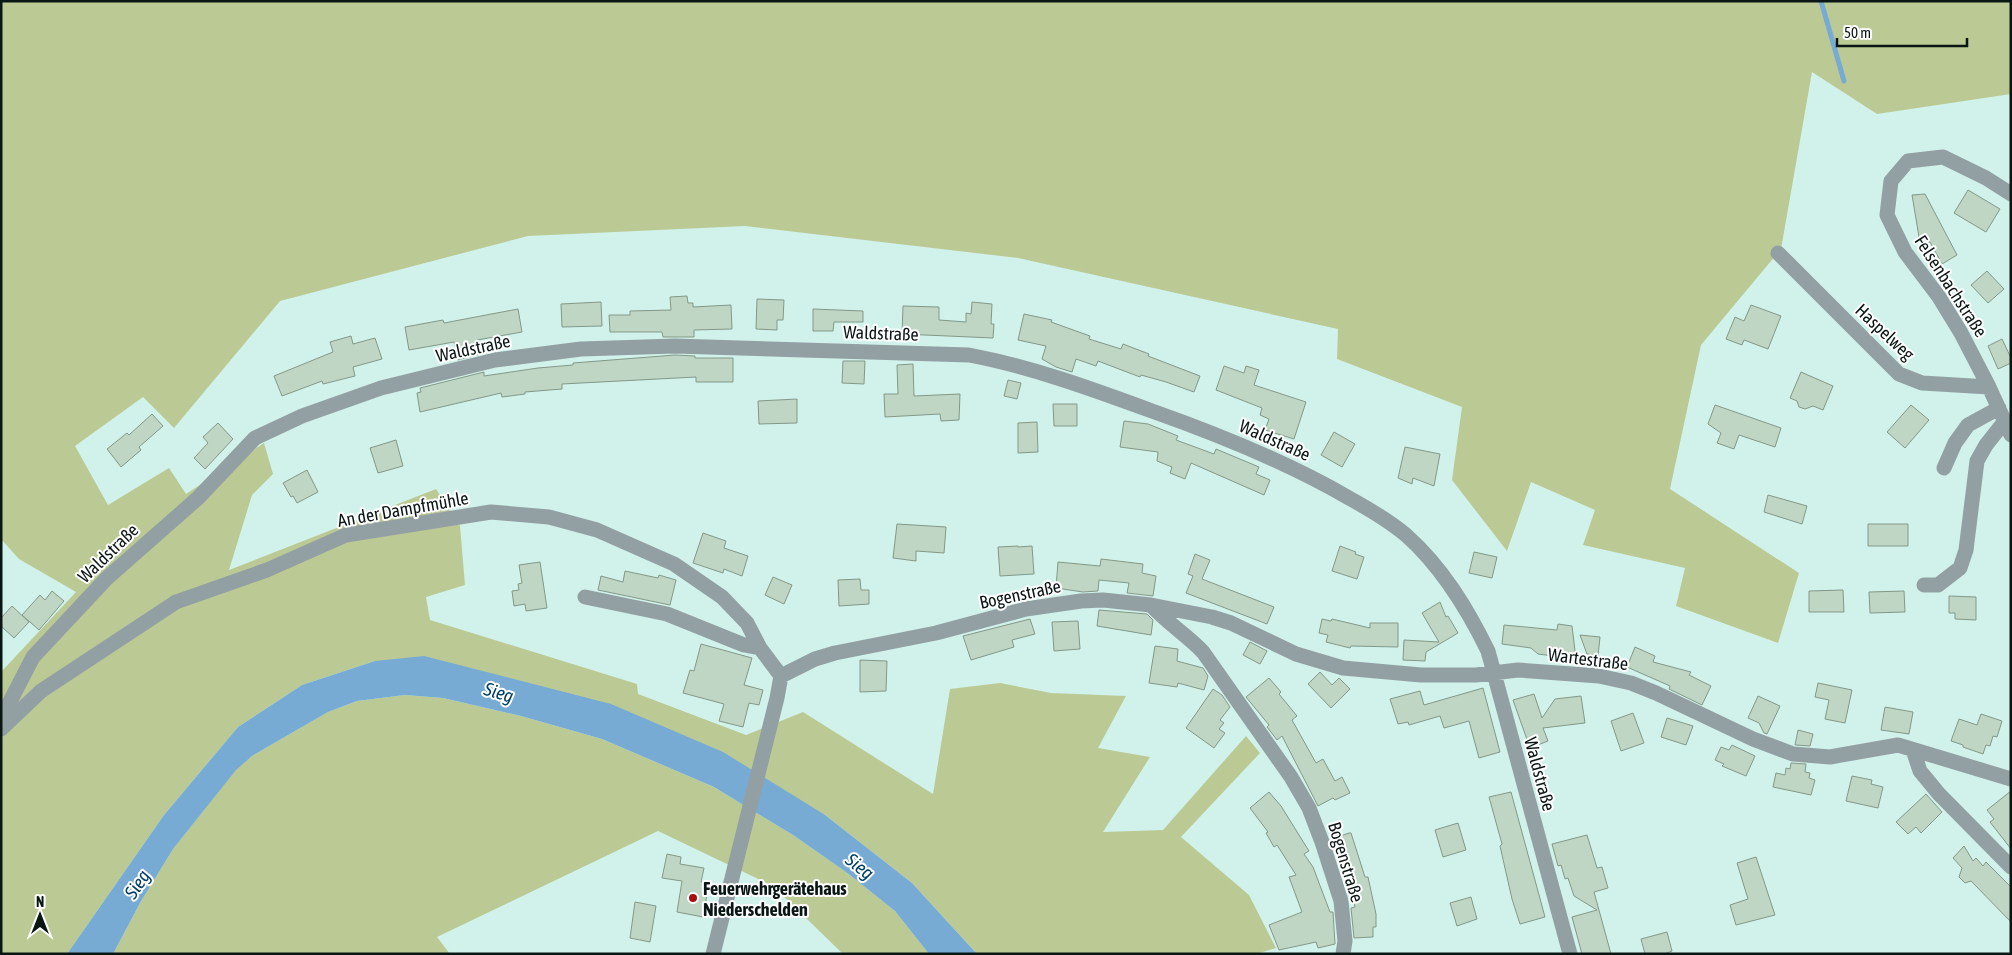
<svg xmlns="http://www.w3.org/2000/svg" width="2012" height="955" font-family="'Asap Condensed',sans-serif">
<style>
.green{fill:#bbca94}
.water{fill:#77abd4}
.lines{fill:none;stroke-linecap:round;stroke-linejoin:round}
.stream{stroke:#77abd4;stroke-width:5}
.building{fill:#c0d6c4;stroke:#839887}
.minor{stroke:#93a0a3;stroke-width:15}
.poi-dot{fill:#a50f0f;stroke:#fff;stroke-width:2}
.labels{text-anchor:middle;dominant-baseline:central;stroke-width:4;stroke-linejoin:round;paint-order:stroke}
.street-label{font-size:18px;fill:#0a1614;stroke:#fff}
.poi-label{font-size:18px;font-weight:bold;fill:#0a1614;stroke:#fff;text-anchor:start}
.water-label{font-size:19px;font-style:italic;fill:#003f66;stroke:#fff}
</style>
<rect width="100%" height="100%" fill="#d1f2eb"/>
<!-- green -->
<path class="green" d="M1,1H2011V94L1877,114L1812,72L1781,249L1701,345L1670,489L1799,573L1778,643L1676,606L1685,568L1583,545L1595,510L1531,482L1507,551L1452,480L1462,407L1337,359L1338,329L1018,258L745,226L528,236L280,301L174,428L143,397L75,446L108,505L169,468L186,494L264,443L273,474L252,495L229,570L436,489L460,526L465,585L426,597L430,620L637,684L638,694L746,735L803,712L933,794L950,689L1000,683L1051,693L1126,696L1098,748L1150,757L1103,832L1163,830L1246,736L1260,753L1181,837L1249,895L1276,948L1256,954H977L912,883L825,815L375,661L302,685L238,727L164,815L67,954H1V672L76,592L19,559L1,539Z
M405,695L443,698L521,716L602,739L714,787L793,835L846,872L895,911L929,954H843L773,886L658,831L437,937L450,954H113L140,903L173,849L236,769L252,756L328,712L357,701Z"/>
<!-- water -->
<path class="water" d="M424,656L611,704L723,752L825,815L912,883L977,954H929L895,911L846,872L793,835L714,787L602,739L521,716L443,698L405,695L357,701L328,712L252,756L236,770L173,849L140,903L113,954H67L164,815L238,727L302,685L375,661Z"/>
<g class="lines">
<!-- stream -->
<path class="stream" d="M1821,1L1844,81"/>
</g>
<!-- building -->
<path class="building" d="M1968,190L2000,209L1986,232L1954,213Z
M1925,194L1957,255L1942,264L1930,242L1920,243L1912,195Z
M1987,271L2004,289L1988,303L1971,285Z
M687,296L688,303H693V307L731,305L732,329L694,330V337H663L662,332H610L609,315H630V311L671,310L670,297Z
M757,299L784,300L783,320H777V330L756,329Z
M601,302L602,326L562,327L561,304Z
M972,302L992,304L991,324H994L993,338L902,334L903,306L939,307V320L966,322V313L971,314Z
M1751,305L1781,316L1768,349L1744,340L1742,345L1726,339L1735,317L1744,321Z
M518,309L522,332L477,340L480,354L458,360L454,342L409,350L405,327L443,320L444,323Z
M813,309L863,311V322H834L833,331H813Z
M1024,314L1052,320L1051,322L1090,336L1089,339L1121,349L1123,344L1149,354L1148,356L1200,376L1194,392L1166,382L1141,375L1140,377L1098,361L1096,366L1076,359L1072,372L1056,367L1042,359L1046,346L1018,340Z
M351,336L353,344L375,338L382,359L353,367L355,376L323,384L322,381L282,396L274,376L333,352L330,342Z
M2002,339L2011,358V363L1998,369L1988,346Z
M675,355L695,356V358H733V382H696V377L562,384V389L525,392V394L502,397L501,393L420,412L417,393L421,392L420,388L484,372V376L538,368L573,365V363Z
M843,361H865L864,384L842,383Z
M913,364L914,396L960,394L959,420L941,421L940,414L885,417L884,394H898L897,365Z
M1224,366L1244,373L1246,366L1259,370L1254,385L1306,402L1294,439L1265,430L1269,419L1260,415L1262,408L1216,390Z
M1801,372L1833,386L1823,410L1813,406L1805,409L1799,407L1797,401L1790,398Z
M1008,380L1021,383L1017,399L1004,396Z
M797,399V423L759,424L758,401Z
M1053,404H1077V426H1054Z
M1715,405L1781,428L1775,447L1739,435L1734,449L1717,443L1721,433L1708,424Z
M1911,405L1929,420L1905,448L1887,432Z
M152,414L163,426L139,447L141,450L121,467L107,449L127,433L129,435Z
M1124,421L1148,424L1178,436L1176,440L1214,454L1216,449L1259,467L1256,474L1270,480L1264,495L1191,463L1185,479L1170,473L1172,467L1157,461L1158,452L1120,447Z
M1037,422L1038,452L1018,453V423Z
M218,423L233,439L205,469L194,458L208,443L203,437Z
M1334,432L1355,444L1342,467L1321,455Z
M396,440L403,466L378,473L370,448Z
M1405,447L1440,454L1434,486L1413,478L1412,484L1398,478Z
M307,470L318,492L297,503L293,496L291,497L283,483Z
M1768,495L1807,506L1802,524L1764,512Z
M897,524L946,527L944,553L916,551V561L893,558Z
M1868,524H1908V546H1868Z
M703,533L726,541L724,548L748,556L742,576L724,569L723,573L693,563Z
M1018,546V547L1032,546L1034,574L1000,576L998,547Z
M1340,546L1356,552L1355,554L1364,557L1357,579L1332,571Z
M1474,552L1497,557L1492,578L1469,573Z
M1195,554L1210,560L1202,579L1274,607L1267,624L1186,593L1193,576L1188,574Z
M1101,559L1143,564L1142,573L1156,576L1153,596L1127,593L1129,583L1099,580L1098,591L1083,592L1056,588L1058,562L1100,566Z
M540,562L547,608L526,611L525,604L514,606L512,591L519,590L518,584L522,583L519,565Z
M625,571L658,578L659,575L676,580L670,605L598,590L601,576L623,582Z
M773,577L792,585L784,604L765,595Z
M860,579L861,590H869V604L839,606L838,580Z
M1843,590L1844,612H1809V591Z
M52,591L64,601L39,630L22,615L40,595L45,600Z
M1904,591L1905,612L1870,613L1869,592Z
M1949,596L1976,597V620L1955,619V613H1949Z
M1440,602L1446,617L1448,616L1458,633L1426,652L1425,661L1403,660L1404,640L1439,642L1422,613Z
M12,606L29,622L14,638L1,626V618Z
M1099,610L1147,614L1153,620L1151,635L1097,626Z
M1030,619L1035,634L1012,640L1014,647L971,660L963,636Z
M1322,619L1331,621L1332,619L1370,628V623H1398V647L1351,646L1350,648L1326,642L1328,635L1319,633Z
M1078,621L1080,649L1054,651L1052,622Z
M1558,624L1572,626L1576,659L1538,654L1531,648L1502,644L1504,625L1557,630Z
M1580,635L1600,637L1598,656L1587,654Z
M1250,642L1267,651L1260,664L1243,655Z
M701,644L752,658L744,685L763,690L759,705L749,703L743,727L719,721L724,704L683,693L690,670L694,671Z
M1155,646L1178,649L1177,661L1203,668L1208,676L1204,690L1178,683L1177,687L1149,683Z
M1635,647L1655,656L1653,662L1691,672L1689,675L1711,686L1702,705L1669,689L1670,686L1627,667Z
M860,660L887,661L886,691L860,692Z
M1320,672L1332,685L1339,678L1350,689L1331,708L1308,684Z
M1269,678L1281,692L1279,694L1297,716L1292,720L1316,763L1323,759L1335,781L1342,777L1350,793L1335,800L1333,798L1318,806L1282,736L1277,740L1267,727L1269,725L1246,697Z
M1818,683L1852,690L1845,723L1825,719L1829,700L1815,697Z
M1483,688L1500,752L1479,758L1469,721L1444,728L1440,716L1409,725L1408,722L1398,724L1390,699L1420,691L1424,705Z
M1213,689L1222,695L1230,707L1220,720L1224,723L1219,729L1225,733L1214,748L1186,728Z
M1534,694L1542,718L1555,699L1581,696L1585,723L1543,728L1548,741L1530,748L1513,700Z
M1758,696L1780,706L1767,734L1764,733L1759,723L1748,718Z
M1885,707L1913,712L1909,734L1881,730Z
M1633,713L1644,743L1621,751L1611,721Z
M1981,714L2002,721L1997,737L1993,736L1990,746L1986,745L1983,754L1963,747V745L1951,741L1959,719L1977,725Z
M1667,718L1693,726L1686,745L1661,737Z
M1798,730L1813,734L1810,746L1795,745Z
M1732,745L1755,756L1746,776L1722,766L1724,764L1715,760L1721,747L1729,750Z
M1791,763L1806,764L1805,772L1810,773L1809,778L1815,780L1811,795L1773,787L1776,773L1785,775L1786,768L1790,769Z
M1852,776L1872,780L1871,784L1883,787L1878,808L1846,801Z
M2011,791V849L1990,822L1994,819L1987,810Z
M1269,792L1281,806L1309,851L1304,854L1313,867L1330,912H1333L1335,944L1318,948L1316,942L1279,950L1269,925L1302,912L1289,877L1296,875L1277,845L1274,847L1266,833L1268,832L1250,808Z
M1511,792L1545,917L1520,924L1512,899L1500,846L1502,844L1489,797Z
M1926,794L1942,812L1921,833L1916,827L1908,834L1896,822Z
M1458,823L1466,850L1443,857L1435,830Z
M1349,833H1351L1365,877H1368L1376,914V927H1373V937L1354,938L1351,908L1355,907L1351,889L1335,838Z
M1587,835L1597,868L1602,867L1608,888L1594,892L1611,954H1582L1572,917L1597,910L1574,896L1568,878L1565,879L1561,865L1558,866L1552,844Z
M1964,846L1973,861L1976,858L1983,866L1986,862L2011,887V922L1971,881L1965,883L1959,877L1962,868L1953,858Z
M667,854L681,857L680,864L704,868L701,882L709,883L703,917L677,912L682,881L662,878Z
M1756,857L1775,915L1736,925L1730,905L1748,899L1737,863Z
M1471,897L1477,919L1457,926L1450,903Z
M635,902L656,906L650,942L630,938Z
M1667,932L1672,951L1664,954H1645L1641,939Z"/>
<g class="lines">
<!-- minor -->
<path class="minor" d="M2011,194L1986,178L1943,157L1908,161L1891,181L1887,215L1905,252L1939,297L1961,333L1989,387L2011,435
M1778,253L1899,374L1922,383L1989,387
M1944,468L1955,443L1968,425L1999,408
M1924,585H1938L1960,568L1966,550L1977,461L1986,445L2005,421
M585,597L667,614L744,645L760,648
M1151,605L1212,617L1231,623L1296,654L1343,668L1421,675H1476L1518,670L1599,676L1631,683L1656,693L1753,739L1793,754L1830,757L1898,745L2011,779
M781,676L815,659L835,653L936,633L1026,609L1081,601L1103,600L1151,605C1167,623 1187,635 1203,652L1291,777L1309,808L1322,842L1341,901L1345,941L1343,954
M1,719L33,657L107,578L198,498L255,438L302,416L381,388L495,360L581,349L675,346L969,355C1032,367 1092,389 1152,411C1220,435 1287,462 1349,498C1369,509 1388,520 1406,535C1442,567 1467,608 1488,651L1570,954
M1,729L41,691L176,602L267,570L346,535L491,512L549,517L597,530L674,564L722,597L747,623L760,648L781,676
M1913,750L1920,771L1939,794L2011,867
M713,954L777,698L781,676"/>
</g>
<!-- markers -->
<circle class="poi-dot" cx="693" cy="898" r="5"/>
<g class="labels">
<!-- street labels -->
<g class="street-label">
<text transform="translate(1951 286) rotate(57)">Felsenbachstraße</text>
<text transform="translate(1885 332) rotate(43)">Haspelweg</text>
<text transform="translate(881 333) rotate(2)">Waldstraße</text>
<text transform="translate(473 348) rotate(-12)">Waldstraße</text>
<text transform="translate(1275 440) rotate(24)">Waldstraße</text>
<text transform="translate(403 509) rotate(-10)">An der Dampfmühle</text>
<text transform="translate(108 553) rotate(-44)">Waldstraße</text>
<text transform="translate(1020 594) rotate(-12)">Bogenstraße</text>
<text transform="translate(1588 659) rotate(7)">Wartestraße</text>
<text transform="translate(1540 774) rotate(75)">Waldstraße</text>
<text transform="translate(1346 862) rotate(73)">Bogenstraße</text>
</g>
<!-- poi labels -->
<g class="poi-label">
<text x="703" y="888">Feuerwehrgerätehaus<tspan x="703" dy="21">Niederschelden</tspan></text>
</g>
<!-- water labels -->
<g class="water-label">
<text transform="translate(499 692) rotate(17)">Sieg</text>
<text transform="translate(860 866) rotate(39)">Sieg</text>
<text transform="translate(137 884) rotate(-56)">Sieg</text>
</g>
</g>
<!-- border -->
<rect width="2012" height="955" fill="none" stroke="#0a1614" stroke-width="5"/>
<!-- north arrow -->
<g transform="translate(40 915)" stroke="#ffffff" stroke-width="4" paint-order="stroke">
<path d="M0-4L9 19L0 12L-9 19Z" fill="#0a1614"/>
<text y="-8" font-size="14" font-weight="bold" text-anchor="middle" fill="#0a1614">N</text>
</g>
<!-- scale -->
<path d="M1837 38v8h130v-8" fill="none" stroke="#0a1614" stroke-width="2.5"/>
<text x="1844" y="38" font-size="15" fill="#0a1614" stroke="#ffffff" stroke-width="4" paint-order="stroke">50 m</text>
</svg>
